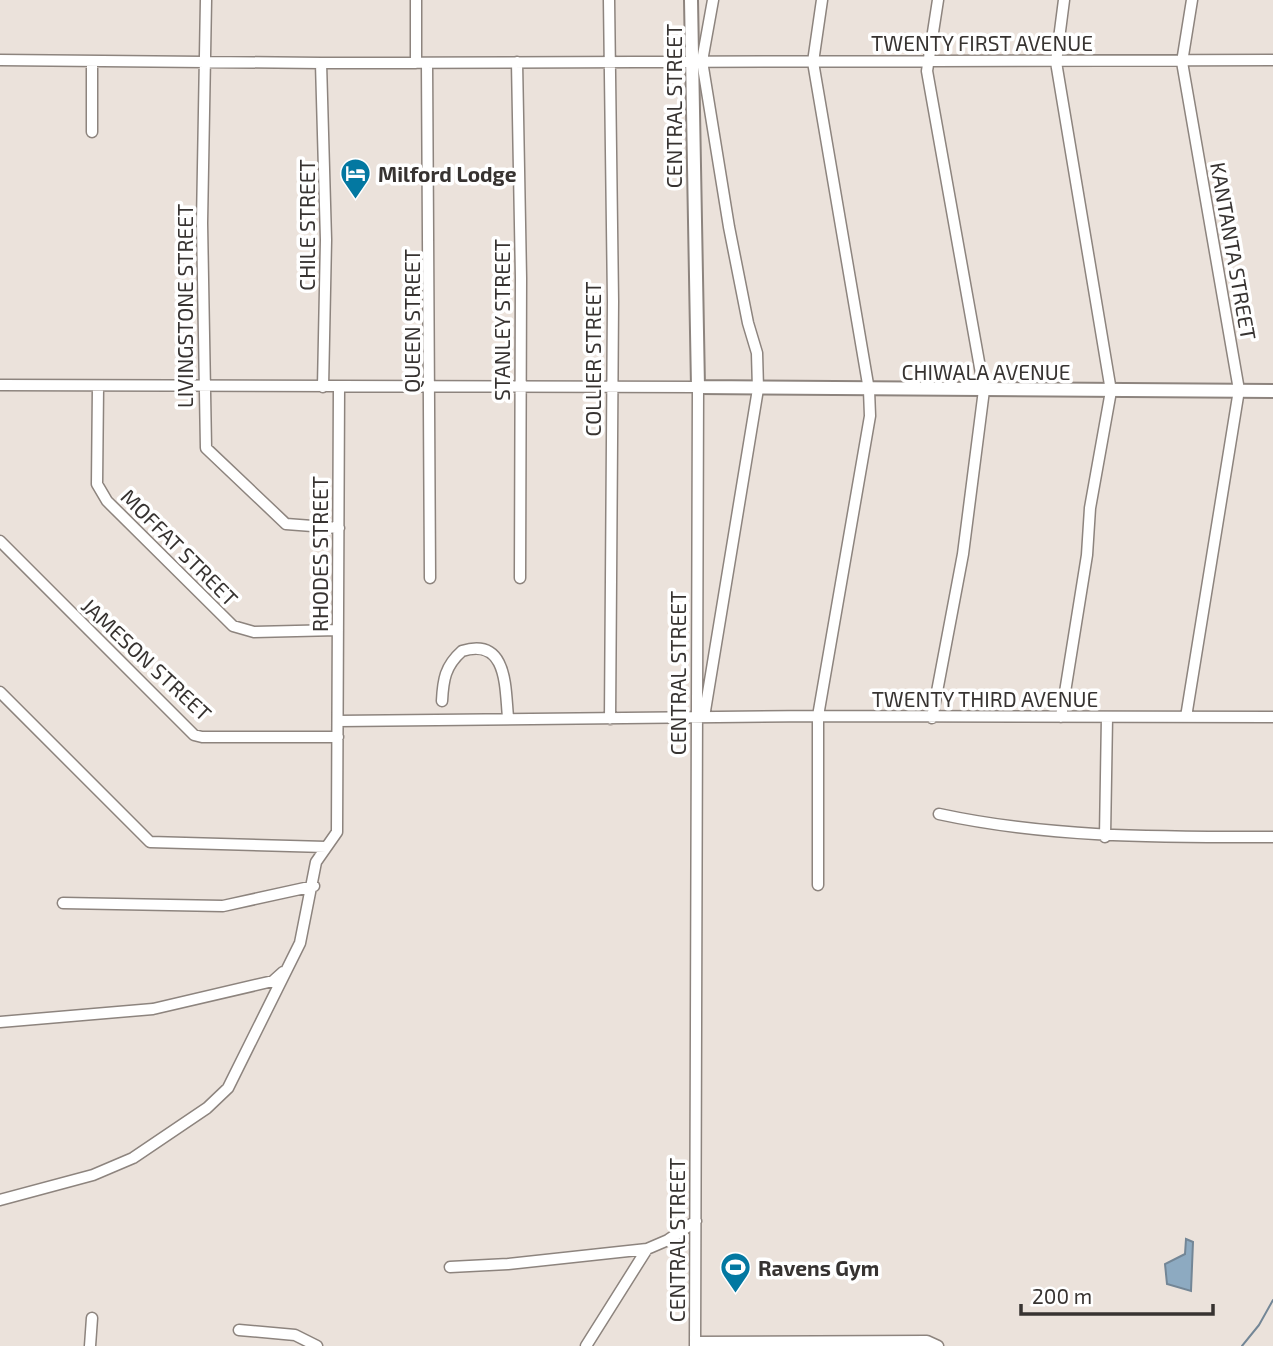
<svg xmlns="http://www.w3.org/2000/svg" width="1273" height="1346" font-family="'Exo 2',sans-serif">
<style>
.water{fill:#8daac1;stroke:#738696;stroke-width:2}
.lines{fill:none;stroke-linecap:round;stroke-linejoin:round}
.stream{stroke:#738696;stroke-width:2}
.minor-casing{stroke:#8d847e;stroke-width:13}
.major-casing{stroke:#8d847e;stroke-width:16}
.minor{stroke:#fff;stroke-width:10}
.major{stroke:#fff;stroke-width:12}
.labels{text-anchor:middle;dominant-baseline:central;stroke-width:7;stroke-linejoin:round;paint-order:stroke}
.street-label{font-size:21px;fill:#373331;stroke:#fff}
.poi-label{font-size:21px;font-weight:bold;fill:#373331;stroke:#fff;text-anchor:start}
</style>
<rect width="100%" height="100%" fill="#ebe2db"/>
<!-- water -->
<path class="water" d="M1186,1239L1193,1242L1191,1291L1167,1284L1165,1264L1185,1254Z"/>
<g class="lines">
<!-- stream -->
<path class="stream" d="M1242,1346L1259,1325L1273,1300"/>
<defs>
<path id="minor" d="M206,0L202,223L206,448L286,524L339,528
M609,0L613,301L610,719
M0,60L321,63L1273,60
M517,62L521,278L520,578
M321,63L326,240L323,387
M416,63V0
M427,63L430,578
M92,132V62
M0,385L698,387L695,1346
M98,387L97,484L107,501L233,626L254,632L338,630
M0,541L194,735L202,737H338
M0,692L150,842L326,847
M442,701C443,680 445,666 462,651C508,637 505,688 508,717
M704,717L758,389L757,353L748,323L729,227L702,61L713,0
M1061,717L1087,555L1090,508L1111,391L1056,62L1064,0
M1186,717L1239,390L1182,62L1192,0
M932,718L963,554L984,390L927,71L938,0
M338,721L818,716L1273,717
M939,814C1050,838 1161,837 1273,837
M1105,837L1107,717
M818,885V716L870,416L869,390L813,62L822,0
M63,903L223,906L314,886
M0,1022L153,1009L273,981L283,972
M0,1200L93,1175L133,1158L207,1108L228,1088L300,943L316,862L337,832L339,387
M450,1267L508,1264L647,1249L668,1240L696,1221
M239,1330L295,1335L317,1346
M695,1342L927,1341L938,1346
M90,1346L92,1318
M586,1346L647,1249"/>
<path id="major" d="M691,0L698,387L1273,391"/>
</defs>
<!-- minor casing -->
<use href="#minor" class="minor-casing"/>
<!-- major casing -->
<use href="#major" class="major-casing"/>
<!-- minor -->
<use href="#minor" class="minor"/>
<!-- major -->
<use href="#major" class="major"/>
</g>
<!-- icons -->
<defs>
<symbol id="hotel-pin" viewBox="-11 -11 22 30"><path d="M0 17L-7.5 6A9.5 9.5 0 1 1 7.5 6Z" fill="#0378a1" stroke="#fff"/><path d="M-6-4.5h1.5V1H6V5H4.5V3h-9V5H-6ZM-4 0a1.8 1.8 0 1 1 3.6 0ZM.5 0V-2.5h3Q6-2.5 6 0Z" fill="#fff"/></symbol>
<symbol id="stadium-pin" viewBox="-11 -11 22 30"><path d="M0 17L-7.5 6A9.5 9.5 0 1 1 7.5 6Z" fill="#0378a1" stroke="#fff"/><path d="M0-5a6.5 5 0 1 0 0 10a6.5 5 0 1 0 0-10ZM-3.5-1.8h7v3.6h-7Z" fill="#fff"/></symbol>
</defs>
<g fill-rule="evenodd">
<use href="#hotel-pin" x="338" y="156" width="35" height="47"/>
<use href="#stadium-pin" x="718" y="1250" width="35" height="47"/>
</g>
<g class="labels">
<!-- street labels -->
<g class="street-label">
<text x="982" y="42">TWENTY FIRST AVENUE</text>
<text transform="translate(673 106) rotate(-90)">CENTRAL STREET</text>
<text transform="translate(306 225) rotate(-90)">CHILE STREET</text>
<text transform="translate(1234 251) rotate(80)">KANTANTA STREET</text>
<text transform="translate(184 306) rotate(-90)">LIVINGSTONE STREET</text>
<text transform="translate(501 320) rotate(-90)">STANLEY STREET</text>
<text transform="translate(411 321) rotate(-90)">QUEEN STREET</text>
<text transform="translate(592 359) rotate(-90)">COLLIER STREET</text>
<text x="986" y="371">CHIWALA AVENUE</text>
<text transform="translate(180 547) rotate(45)">MOFFAT STREET</text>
<text transform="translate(319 554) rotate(-90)">RHODES STREET</text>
<text transform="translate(147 659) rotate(43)">JAMESON STREET</text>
<text transform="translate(677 673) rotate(-90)">CENTRAL STREET</text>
<text x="985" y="698">TWENTY THIRD AVENUE</text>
<text transform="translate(676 1240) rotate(-90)">CENTRAL STREET</text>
</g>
<!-- poi labels -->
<g class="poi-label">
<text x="378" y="173">Milford Lodge</text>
<text x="758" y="1267">Ravens Gym</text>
</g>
</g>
<!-- scale -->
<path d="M1021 1304v10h192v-10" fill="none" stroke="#373331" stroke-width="3.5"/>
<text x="1032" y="1304" font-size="21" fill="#373331" stroke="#ffffff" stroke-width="5" paint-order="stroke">200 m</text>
</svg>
